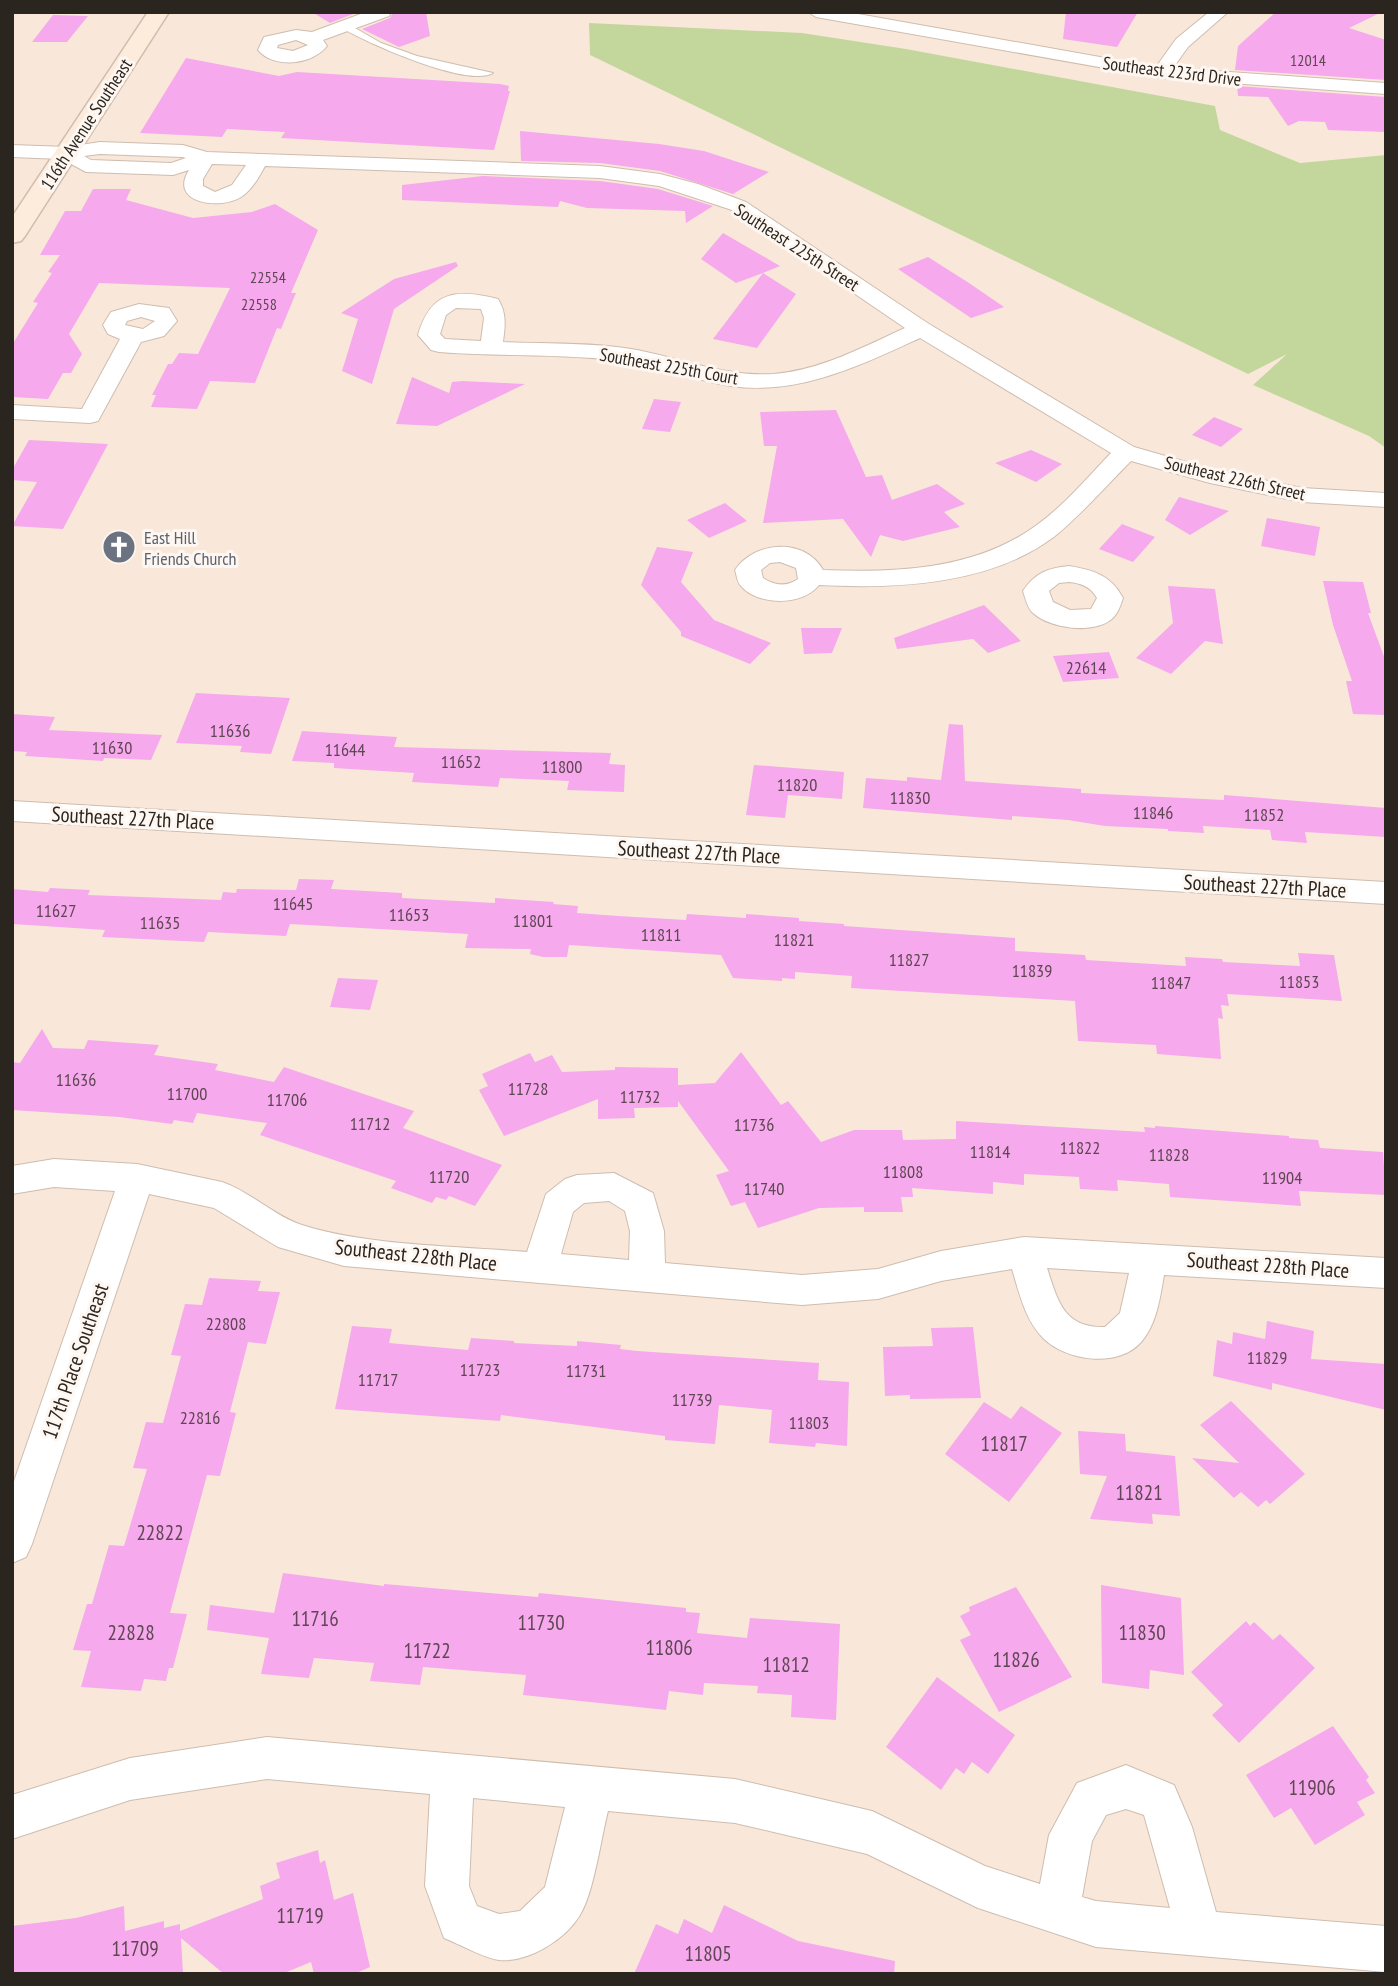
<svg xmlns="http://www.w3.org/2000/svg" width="1398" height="1986" font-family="'PT Sans Narrow',sans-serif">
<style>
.green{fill:#c3d79d}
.building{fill:#f6a9ec}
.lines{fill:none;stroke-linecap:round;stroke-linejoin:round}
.lane-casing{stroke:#cebdaf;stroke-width:2}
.street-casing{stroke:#cebdaf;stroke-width:2}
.secondary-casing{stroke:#cebdaf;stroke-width:3}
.lane{fill:#fff;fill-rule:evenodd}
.street{fill:#fff;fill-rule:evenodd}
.secondary{fill:#fdecdb;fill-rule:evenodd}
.labels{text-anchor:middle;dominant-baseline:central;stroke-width:6;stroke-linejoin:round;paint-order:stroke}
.far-number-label{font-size:16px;fill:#5e4652}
.far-street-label{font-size:18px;fill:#2b251f;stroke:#fef7f1}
.far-worship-label{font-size:18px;fill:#5b616d;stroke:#fef7f1;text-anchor:start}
.number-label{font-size:18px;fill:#5e4652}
.street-label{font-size:21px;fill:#2b251f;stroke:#fef7f1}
.near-number-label{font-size:21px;fill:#5e4652}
</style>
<rect width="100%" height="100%" fill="#f9e8d9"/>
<!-- green -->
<path class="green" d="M589,23L802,33L906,49L1215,106L1220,130L1300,163L1386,155V448L1369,436L1253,385L1287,354L1248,374L590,55Z"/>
<!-- building -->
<path class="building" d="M312,12H358L330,23Z
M393,12H426L430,36L399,47L362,29L390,18Z
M1066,12H1138L1117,47L1063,39Z
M1276,12H1382L1349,28L1386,40V80L1235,70L1238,46Z
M53,15L88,16L67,42H32Z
M186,58L279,76L297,72L500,84L509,86L508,91H510L494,150L281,138L285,132L227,129L222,137L140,133Z
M1237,86L1386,97V132L1328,130L1325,122L1299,121L1288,126L1268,97L1238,96Z
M520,131L659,144L704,151L769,172L733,194L660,171L600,163L521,161Z
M483,176L600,181L658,189L713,206L686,223L685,211L587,208L560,201L558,207L402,200V185Z
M93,189H131L126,200L193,218L252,212L275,204L318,230L291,293H296L281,329L277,328L255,383L210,381L197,409L151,407L156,395H152L168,364H172L179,353L198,354L230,288L99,283L69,334L82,354L71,373H63L48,399L12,397V345L38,303L33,302L52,273L48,272L60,255H40L65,211H81Z
M723,233L780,266L763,273L796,294L757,348L713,339L763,273L736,283L701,259Z
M928,257L969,283L1004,307L971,318L898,269Z
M456,262L458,266L394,309L372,384L342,371L358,319L341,313L394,279Z
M412,377L449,393L452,382L462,381L525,384L437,426L396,424Z
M654,399L681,402L670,432L642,429Z
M836,410L866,477L882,475L892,500L937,484L965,504L944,512L960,527L903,541L880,535L871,557L843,519L763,523L777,446H764L760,412Z
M1214,417L1243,429L1221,447L1192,435Z
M29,440L108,444L63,529L12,526L37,482L12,480V470Z
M1031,450L1062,464L1036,482L995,463Z
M1179,497L1229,511L1190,535L1165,520Z
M725,503L747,521L709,538L687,520Z
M1267,518L1320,527L1315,556L1261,546Z
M1122,524L1155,537L1133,562L1099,549Z
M657,547L693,552L681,582L714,620L771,643L750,664L681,636V632L641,585Z
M1323,581L1363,582L1371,613H1368L1386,662V715L1353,714L1346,681H1352L1333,625Z
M1168,586L1215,589L1223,644L1205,641L1171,674L1136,658L1173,623Z
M984,605L1021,641L988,653L973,639L897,649L894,638Z
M801,628H842L832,653L804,654Z
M1109,652L1119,678L1063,682L1053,656Z
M196,693L290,698L271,754L240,752L242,746L176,743Z
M12,714L55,717L49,730L162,735L151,760L104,758L103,761L25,756L27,752L12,751Z
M949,724L963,725L965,781L1081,789V793L1224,800V795L1386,808V837L1305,832L1307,843L1272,840L1270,830L1203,826L1204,833L1168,831V829L1105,826L1068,820L1012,816V820L863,808L866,778L907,781V777L941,780Z
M302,731L397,737L394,747L611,753L609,764L625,765L624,792L567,790L569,781L500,778L498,787L412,782L414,773L334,768V763L292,761Z
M754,765L844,772L842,799L788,795L785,818L746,815Z
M299,879L334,880L331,889L402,893V898L495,903V898L554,902L553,904L578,906L577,913L618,916L686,920L687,914L746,918V914L799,918V921L844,924V926L1015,938V951L1085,955L1086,960L1186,966L1185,957L1222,959L1223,962L1300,966L1298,953L1334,955L1342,1001L1227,994L1229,1006L1221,1005L1223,1019L1218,1018L1221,1059L1157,1054L1156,1045L1078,1041L1075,1001L851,988L852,976L795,972V979L782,978V981L733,978L721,955L569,945L567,957H543L530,954L531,949L465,948L468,934L290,924L286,936L208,932L204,942L102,937L105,930L12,924V889L48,892L50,888L90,890L88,895L221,900L223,892L236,893L237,889L296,890Z
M338,978L378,980L370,1010L330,1007Z
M42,1029L53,1048L84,1049L88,1040L159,1045L154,1055L218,1064L215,1070L274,1082L284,1067L414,1111L403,1128L502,1165L475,1206L449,1196L446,1200L436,1197L432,1203L391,1188L396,1181L260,1135L267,1123L197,1113L193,1123L174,1120L172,1124L119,1117L12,1110V1062L20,1063Z
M741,1052L781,1105L788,1101L821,1142L854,1130H902L903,1140L956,1139V1121L1145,1132L1144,1127L1155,1128V1126L1289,1136V1138L1318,1140L1320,1148L1383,1152L1386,1195L1299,1191L1301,1206L1259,1203L1170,1197L1169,1184L1117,1180L1118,1191L1080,1189L1079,1177L1024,1174V1185L993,1182V1194L912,1188L913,1197H901L903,1212H864V1207L819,1208L758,1228L745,1202L731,1206L716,1175L729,1171L678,1101V1107L634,1108L635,1118L598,1119V1099L504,1136L479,1090L488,1086L482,1074L530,1053L535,1062L552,1055L562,1072L615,1070V1067L678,1068V1085L715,1083Z
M209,1278L261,1281L258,1291L280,1292L266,1344L248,1342L230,1412L236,1413L220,1476L207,1475L170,1613L187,1614L173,1668H169L166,1681L144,1679L141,1691L81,1687L91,1651L73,1650L87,1604H92L109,1545L124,1546L147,1469L133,1468L146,1422L163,1423L181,1356L171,1355L185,1304L202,1305Z
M1267,1321L1314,1331L1311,1359L1386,1364V1410L1272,1383V1390L1213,1376L1217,1340L1232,1344L1233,1332L1265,1339Z
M352,1326L392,1329L389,1343L468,1350L471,1338L514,1341V1343L577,1346V1341L621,1345L620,1349L637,1351L819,1363L818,1380L849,1382L847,1446L816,1443L815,1447L769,1443L772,1410L719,1405L715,1444L665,1440V1436L501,1415L500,1421L335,1409Z
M973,1327L981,1398L910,1399V1395L885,1396L883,1347L933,1346L931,1328Z
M1231,1401L1305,1474L1270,1504L1266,1500L1258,1507L1241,1492L1234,1498L1192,1458L1239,1463L1200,1425Z
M984,1402L1011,1419L1021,1406L1062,1433L1009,1502L945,1454Z
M1078,1431L1125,1434L1126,1451L1175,1456L1180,1516L1152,1514L1153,1524L1090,1519L1107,1476L1080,1474Z
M283,1573L384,1586V1584L538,1597L539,1593L686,1608V1612L700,1613L697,1633L747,1638L750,1618L840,1624L836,1720L791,1717L792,1695L757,1693L758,1686L704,1683L703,1695L669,1691L666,1710L523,1695L526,1675L423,1667L420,1685L370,1681L374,1663L314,1658L309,1678L261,1674L269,1638L207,1630L210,1605L274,1613Z
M1101,1585L1181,1598L1184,1675L1150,1670L1149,1689L1102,1683Z
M1016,1587L1072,1677L999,1712L960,1640L971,1635L960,1616L970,1611L969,1607Z
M1246,1621L1250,1626L1254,1622L1273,1640L1280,1634L1315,1668L1239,1743L1212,1715L1223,1705L1191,1672Z
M937,1677L1015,1735L988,1774L972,1762L964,1774L956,1768L941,1790L886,1747Z
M1333,1726L1369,1777L1366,1780L1375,1793L1357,1802L1365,1815L1315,1845L1291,1808L1274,1818L1246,1775Z
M318,1850L320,1863L325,1860L334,1900L353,1893L370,1967L354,1974H314L311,1962L282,1974H224L181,1938L183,1974H12V1926L76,1918L124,1906L125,1931L164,1921V1928L180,1924V1931L263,1899L260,1886L280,1878L276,1863Z
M724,1905L798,1941L895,1961L894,1974H634L656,1924L678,1934L684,1919L712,1933Z"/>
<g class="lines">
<defs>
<path id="lane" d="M342,24H348L381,43L417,56L493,73C468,88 367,43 342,28Z"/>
<path id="street" d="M366,12H391L389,16L323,40L327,46C312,65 274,69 258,50L264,37L296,30L312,32ZM296,40L308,45L293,51L277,48L278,45Z
M808,12H847L1156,67L1176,39L1209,12H1228L1188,47L1173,68L1386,83V94L1161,78L816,17Z
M100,142L183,145L207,152L600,166L660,174L698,184L746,202L929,324L1134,447L1214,470L1302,488L1386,493V507L1302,502L1210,483L1131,461C1106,486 1082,514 1055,536C991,585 896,589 819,585C803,606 758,606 741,586C737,582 737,576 735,570C754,541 805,537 823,570C894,573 974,570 1034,527C1063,507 1087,478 1111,453L920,338C861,365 798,396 731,386C694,380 658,366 621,361C561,353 499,357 439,352L431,350L418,335C431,290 457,289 498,299C507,314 505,326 503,342C547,344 593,342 637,350C683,359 726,377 774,374C821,370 863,347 905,328L732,210L659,186L600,178L265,166C259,177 252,190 241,197C221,210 168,204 189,170L173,175L86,172L62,159L12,157V145L67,147ZM100,154L182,157L186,158L171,163L91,160L84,156ZM212,164L246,165L232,185L215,192L203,186V179ZM456,308L481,309L484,318L481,341L445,339L440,334L446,315ZM780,562L796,568L798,579C786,587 775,586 763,578L761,570L770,563Z
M139,304L169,308L177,321L164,336L141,342L98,421L90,423L12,419V405L82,409L120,339L108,334L103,325L111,312ZM141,317L155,321L143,329L125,325L127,321Z
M1069,566C1093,570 1111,575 1123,598C1120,607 1117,616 1109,621C1090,634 1047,628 1031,611C1027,606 1025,597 1023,591C1035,573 1048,568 1069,566ZM1069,582C1081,583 1091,587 1097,598L1091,609L1070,610L1053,602L1049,591L1059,583Z
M12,801L1386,882V904L12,821Z
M54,1159L137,1164L222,1182C251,1192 274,1216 302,1225C368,1246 457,1246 527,1252L546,1194L565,1179L577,1175L614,1173L653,1193L664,1231L665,1263L802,1275L878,1269L941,1251L1024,1237L1386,1258V1288L1164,1275C1160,1298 1157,1323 1142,1341C1119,1369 1066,1361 1043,1338C1025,1320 1019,1292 1012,1269L941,1281L878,1299L802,1305L540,1283L344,1266L278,1247L214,1208L149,1194L32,1544L26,1557L12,1563V1487L115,1191L54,1187L12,1194V1166ZM609,1201L625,1211L630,1231L629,1260L561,1254L573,1212L584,1203ZM1047,1268L1129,1273L1120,1313L1105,1327C1064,1328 1058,1302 1047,1268Z
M267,1737L735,1779L872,1811L985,1866L1040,1884L1049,1835L1077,1783L1126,1765L1174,1785L1192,1827L1216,1912L1386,1926V1972L1096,1947L978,1908L867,1854L735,1823L608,1811C601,1838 594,1892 580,1915C566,1939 528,1963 499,1960C484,1958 459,1944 444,1938L425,1886L430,1794L267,1779L130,1800L12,1839V1795L130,1758ZM473,1798L565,1807L545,1887L520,1911L499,1914L477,1906L469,1886ZM1126,1809L1144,1815L1170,1908L1096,1901L1082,1897L1092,1841L1106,1815Z"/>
<path id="secondary" d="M148,12H169L25,236L21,241L12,243V217Z"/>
</defs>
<!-- lane casing -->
<use href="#lane" class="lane-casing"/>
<!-- street casing -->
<use href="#street" class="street-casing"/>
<!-- secondary casing -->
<use href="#secondary" class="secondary-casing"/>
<!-- lane -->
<use href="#lane" class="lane"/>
<!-- street -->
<use href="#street" class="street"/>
<!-- secondary -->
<use href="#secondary" class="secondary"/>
</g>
<!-- icons -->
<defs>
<symbol id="church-disc" viewBox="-11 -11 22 22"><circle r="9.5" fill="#6b7280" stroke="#fef7f1"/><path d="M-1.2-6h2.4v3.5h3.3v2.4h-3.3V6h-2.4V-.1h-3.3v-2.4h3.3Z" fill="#fff"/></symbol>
</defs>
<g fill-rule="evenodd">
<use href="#church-disc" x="100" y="528" width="38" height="38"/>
</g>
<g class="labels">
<!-- far-number labels -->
<g class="far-number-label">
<text x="1308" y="60">12014</text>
<text x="268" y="277">22554</text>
<text x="259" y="304">22558</text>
</g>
<!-- far-street labels -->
<g class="far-street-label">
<text transform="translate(1172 71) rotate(7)">Southeast 223rd Drive</text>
<text transform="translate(86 124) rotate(-57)">116th Avenue Southeast</text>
<text transform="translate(797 247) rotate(33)">Southeast 225th Street</text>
<text transform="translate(669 366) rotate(10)">Southeast 225th Court</text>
<text transform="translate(1235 478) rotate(13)">Southeast 226th Street</text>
</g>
<!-- far-worship labels -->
<g class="far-worship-label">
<text x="144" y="537">East Hill<tspan x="144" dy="21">Friends Church</tspan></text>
</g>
<!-- number labels -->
<g class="number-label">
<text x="1086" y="667">22614</text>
<text x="230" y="730">11636</text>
<text x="112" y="747">11630</text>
<text x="345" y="749">11644</text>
<text x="461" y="761">11652</text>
<text x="562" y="766">11800</text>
<text x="797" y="784">11820</text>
<text x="910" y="797">11830</text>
<text x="1153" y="812">11846</text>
<text x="1264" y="814">11852</text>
<text x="293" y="903">11645</text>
<text x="56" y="910">11627</text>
<text x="409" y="914">11653</text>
<text x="533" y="920">11801</text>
<text x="160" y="922">11635</text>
<text x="661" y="934">11811</text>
<text x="794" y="939">11821</text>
<text x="909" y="959">11827</text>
<text x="1032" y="970">11839</text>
<text x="1299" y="981">11853</text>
<text x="1171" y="982">11847</text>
<text x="76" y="1079">11636</text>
<text x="528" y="1088">11728</text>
<text x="187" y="1093">11700</text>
<text x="640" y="1096">11732</text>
<text x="287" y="1099">11706</text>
<text x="370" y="1123">11712</text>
<text x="754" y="1124">11736</text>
<text x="1080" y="1147">11822</text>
<text x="990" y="1151">11814</text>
<text x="1169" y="1154">11828</text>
<text x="903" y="1171">11808</text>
<text x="449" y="1176">11720</text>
<text x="1282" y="1177">11904</text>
<text x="764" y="1188">11740</text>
<text x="226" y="1323">22808</text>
<text x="1267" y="1357">11829</text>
<text x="480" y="1369">11723</text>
<text x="586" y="1370">11731</text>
<text x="378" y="1379">11717</text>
<text x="692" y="1399">11739</text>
<text x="200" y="1417">22816</text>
<text x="809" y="1422">11803</text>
</g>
<!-- street labels -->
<g class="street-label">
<text transform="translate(133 818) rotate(3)">Southeast 227th Place</text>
<text transform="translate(699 852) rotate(3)">Southeast 227th Place</text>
<text transform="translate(1265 886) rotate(3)">Southeast 227th Place</text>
<text transform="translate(416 1255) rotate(6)">Southeast 228th Place</text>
<text transform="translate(1268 1265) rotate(4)">Southeast 228th Place</text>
<text transform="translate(75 1361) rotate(-71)">117th Place Southeast</text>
</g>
<!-- near-number labels -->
<g class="near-number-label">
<text x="1004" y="1443">11817</text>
<text x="1139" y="1492">11821</text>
<text x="160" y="1532">22822</text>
<text x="315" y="1618">11716</text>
<text x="541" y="1622">11730</text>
<text x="131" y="1632">22828</text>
<text x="1142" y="1632">11830</text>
<text x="669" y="1647">11806</text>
<text x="427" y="1650">11722</text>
<text x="1016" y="1659">11826</text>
<text x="786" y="1664">11812</text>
<text x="1312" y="1787">11906</text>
<text x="300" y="1915">11719</text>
<text x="135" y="1948">11709</text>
<text x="708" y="1953">11805</text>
</g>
</g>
<!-- border -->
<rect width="1398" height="1986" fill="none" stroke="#2b251f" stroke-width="28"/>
</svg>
